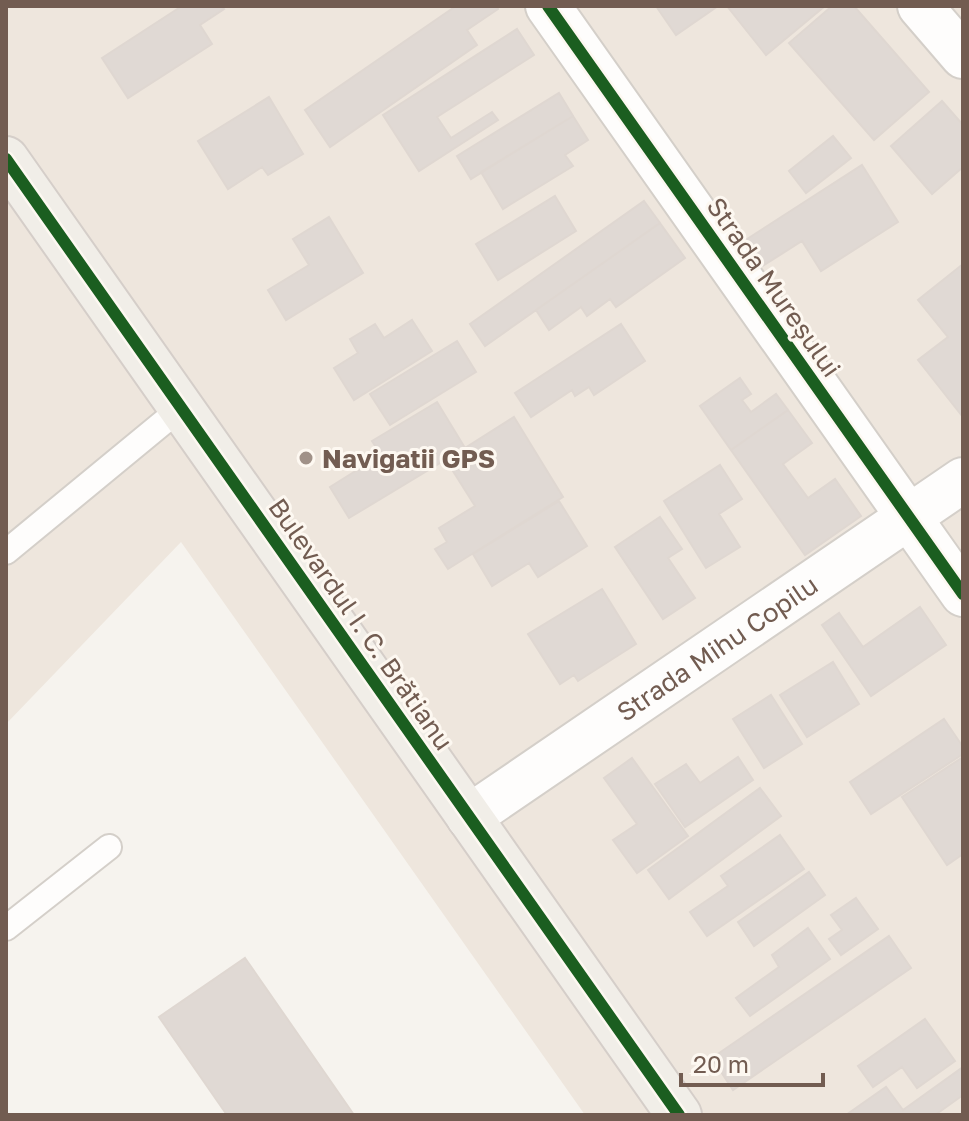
<svg xmlns="http://www.w3.org/2000/svg" width="969" height="1121" font-family="'Golos Text',sans-serif">
<style>
.residential{fill:#eee6dd}
.building{fill:#e0d9d4;stroke:#dfd7d1;stroke-width:2}
.lines{fill:none;stroke-linecap:round;stroke-linejoin:round}
.service-casing{stroke:#d4cfc9;stroke-width:28}
.minor-casing{stroke:#d4cfc9;stroke-width:48}
.primary-casing{stroke:#d5cec9;stroke-width:48}
.service{stroke:#fefdfc;stroke-width:24}
.minor{stroke:#fefdfc;stroke-width:44}
.primary{stroke:#f1eee8;stroke-width:44}
.cycleway-casing{stroke:#fdf8f1;stroke-width:17}
.cycleway{stroke:#1b5e20;stroke-width:12}
.poi-dot{fill:#a09188;stroke:#fdf8f1;stroke-width:3}
.labels{text-anchor:middle;dominant-baseline:central;stroke-width:6;stroke-linejoin:round;paint-order:stroke}
.street-label{font-size:26px;fill:#725c51;stroke:#fdf8f1}
.poi-label{font-size:26px;font-weight:bold;fill:#725c51;stroke:#fdf8f1;text-anchor:start}
</style>
<rect width="100%" height="100%" fill="#f6f3ee"/>
<!-- residential -->
<path class="residential" d="M6,6H963V1115H585L181,542L6,724Z"/>
<!-- building -->
<path class="building" d="M182,6H221L224,9L200,25L212,44L128,98L102,58Z
M456,6H496L498,9L467,30L477,45L330,147L305,110Z
M656,6H718L676,35Z
M727,6H825L766,55Z
M832,6H854L929,92L874,140L789,43Z
M517,29L534,55L437,117L451,138L492,112L498,120L419,171L383,115Z
M559,93L573,116L471,179L457,156Z
M269,97L303,154L268,175L262,167L228,189L198,141Z
M942,101L963,125V167L932,194L891,146Z
M573,116L588,140L565,155L573,166L503,209L481,172Z
M833,136L851,158L806,193L789,171Z
M862,165L898,222L821,271L802,241L761,267L744,241Z
M555,196L576,231L498,280L476,244Z
M644,201L660,223L485,346L470,324Z
M329,217L363,273L286,320L268,290L309,265L293,239Z
M660,223L685,258L616,307L610,299L587,316L581,307L549,330L536,310Z
M963,264V417L918,360L948,337L918,300Z
M412,320L432,351L354,400L334,368L358,353L350,339L375,324L384,338Z
M621,324L645,361L594,395L589,387L575,396L572,390L531,417L515,393Z
M457,341L476,372L390,425L370,394Z
M740,378L751,394L742,400L751,412L776,394L788,410L731,450L700,406Z
M437,402L465,448L349,518L330,487L381,455L372,441Z
M788,410L812,443L783,464L808,498L835,479L861,516L805,555L731,450Z
M514,417L563,497L448,569L435,549L447,542L439,528L475,506L446,460Z
M720,465L742,499L719,514L740,547L706,568L664,501Z
M559,501L587,546L538,577L529,563L492,586L473,554Z
M660,517L682,549L668,558L695,598L663,619L615,547Z
M602,589L636,644L578,681L574,675L560,684L528,634Z
M920,607L946,645L871,696L822,625L839,613L863,647Z
M833,662L859,704L807,737L780,695Z
M771,695L802,744L764,768L733,719Z
M944,719L963,747V754L871,814L850,782Z
M738,757L753,780L685,827L655,784L686,764L700,783Z
M963,757V854L947,865L902,797Z
M632,758L688,836L637,873L613,840L637,824L604,778Z
M760,788L781,816L669,899L648,870Z
M780,835L804,869L707,936L690,912L728,886L721,876Z
M809,872L825,895L754,946L738,922Z
M856,898L878,929L841,955L829,939L842,930L831,915Z
M808,928L830,959L750,1016L736,998L779,967L772,955Z
M889,936L911,968L733,1090L712,1058Z
M245,958L354,1115H227L159,1017Z
M925,1019L955,1061L917,1088L902,1067L873,1087L858,1066Z
M963,1067V1095L935,1115H846L886,1087L903,1110Z"/>
<g class="lines">
<defs>
<path id="service" d="M6,552L182,407
M6,928L109,847"/>
<g id="minor">
<path d="M548,6L963,594"/>
<path d="M920,6L963,56"/>
<path id="s1" d="M469,817L963,480"/>
</g>
<path id="primary" d="M6,159L679,1115"/>
</defs>
<!-- service casing -->
<use href="#service" class="service-casing"/>
<!-- minor casing -->
<use href="#minor" class="minor-casing"/>
<!-- primary casing -->
<use href="#primary" class="primary-casing"/>
<!-- service -->
<use href="#service" class="service"/>
<!-- minor -->
<use href="#minor" class="minor"/>
<!-- primary -->
<use href="#primary" class="primary"/>
<defs>
<path id="cycleway" d="M548,6L963,594
M6,159L679,1115"/>
</defs>
<!-- cycleway casing -->
<use href="#cycleway" class="cycleway-casing"/>
<!-- cycleway -->
<use href="#cycleway" class="cycleway"/>
</g>
<!-- markers -->
<circle class="poi-dot" cx="306" cy="458" r="8"/>
<g class="labels">
<!-- street labels -->
<g class="street-label">
<text transform="translate(774 287) rotate(55)">Strada Mureșului</text>
<text transform="translate(361 624) rotate(55)">Bulevardul I. C. Brătianu</text>
<text stroke="none"><textPath href="#s1" startOffset="300">Strada Mihu Copilu</textPath></text>
</g>
<!-- poi labels -->
<g class="poi-label">
<text x="322" y="458">Navigatii GPS</text>
</g>
</g>
<!-- border -->
<rect width="969" height="1121" fill="none" stroke="#725c51" stroke-width="16"/>
<!-- scale -->
<path d="M681 1073v12h142v-12" fill="none" stroke="#725c51" stroke-width="4"/>
<text x="693" y="1073" font-size="24" fill="#725c51" stroke="#fdf8f1" stroke-width="6" paint-order="stroke">20 m</text>
</svg>
